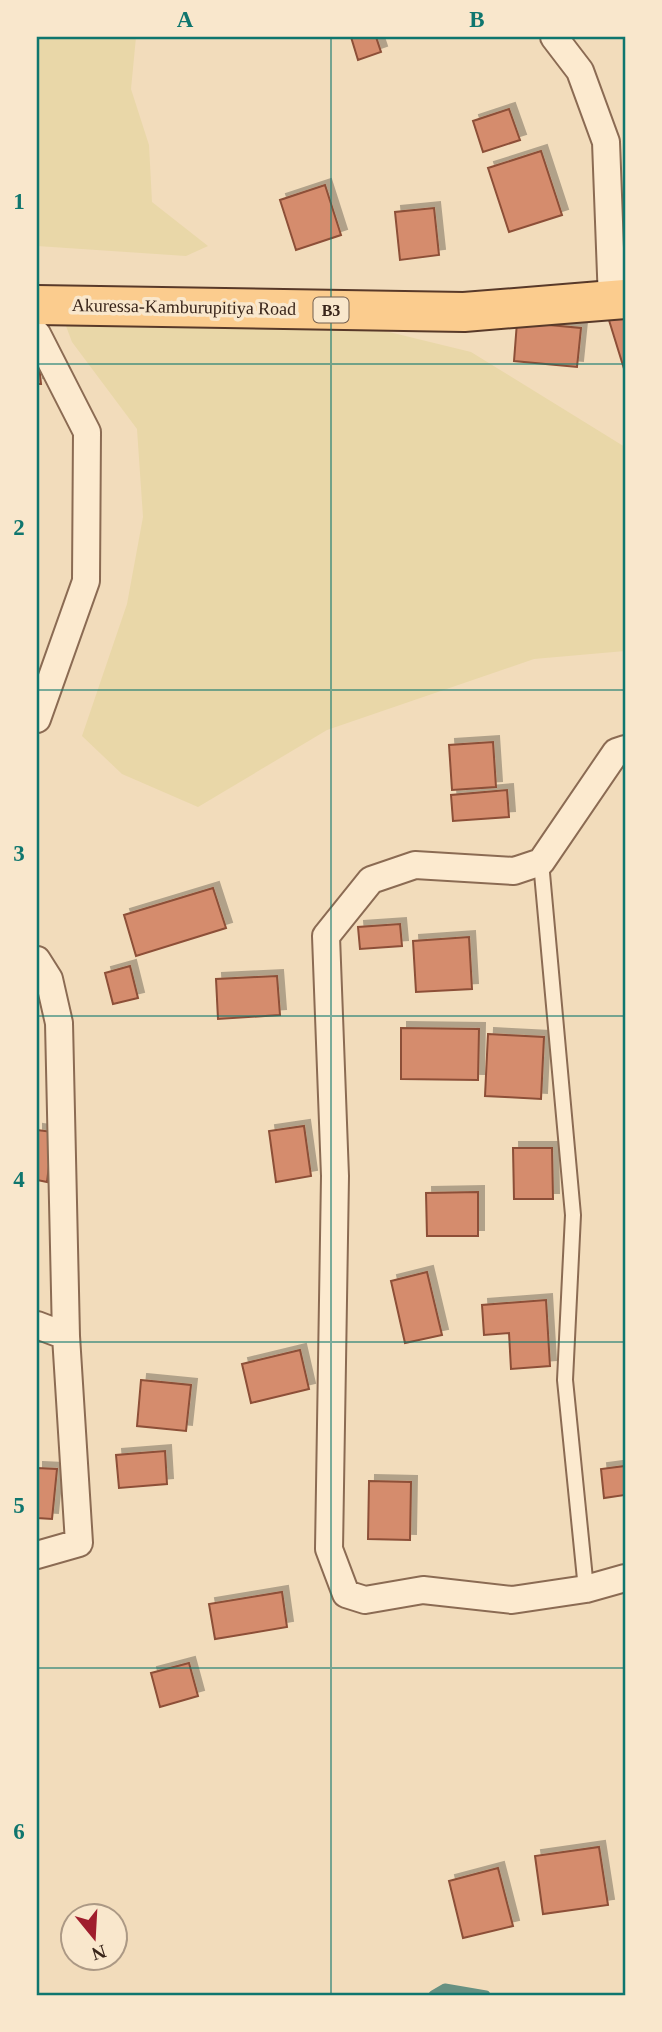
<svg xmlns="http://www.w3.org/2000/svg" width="662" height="2032" font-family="'Times New Roman',serif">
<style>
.farmland{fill:#e9d7a8}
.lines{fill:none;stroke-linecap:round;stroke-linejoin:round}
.stream{stroke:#679182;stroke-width:9}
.building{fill:#d58c6d;stroke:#8d4f37;stroke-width:2;filter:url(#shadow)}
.service-casing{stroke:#8b6b53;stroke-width:18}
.minor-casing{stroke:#8b6b53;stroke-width:30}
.primary-casing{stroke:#583929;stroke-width:42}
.service{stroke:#fceacf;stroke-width:14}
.minor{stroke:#fceacf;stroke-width:26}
.primary{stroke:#fbcc8e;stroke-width:38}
.grid{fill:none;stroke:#0f766e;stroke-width:2;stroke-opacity:0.55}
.labels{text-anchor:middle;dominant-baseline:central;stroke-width:7;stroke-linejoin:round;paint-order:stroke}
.shield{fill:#f9e7cc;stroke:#735f4f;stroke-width:2}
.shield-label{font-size:16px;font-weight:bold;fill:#39251a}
.street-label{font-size:18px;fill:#39251a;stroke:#f9e7cc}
.neatline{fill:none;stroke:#0f766e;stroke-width:2.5}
.grid-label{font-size:23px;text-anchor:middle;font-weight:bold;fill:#0f766e}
</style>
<defs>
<filter id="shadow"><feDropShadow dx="6" dy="-6" stdDeviation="0" flood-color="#0004"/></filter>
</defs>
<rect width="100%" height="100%" fill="#f2dcbb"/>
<!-- farmland -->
<path class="farmland" d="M37,37H136L131,89L149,145L152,202L208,246L186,256L37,246Z
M63,318L340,320L471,352L625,447V651L534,659L327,730L198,807L122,774L82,736L127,604L143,517L137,429L72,342Z"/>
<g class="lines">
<!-- stream -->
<path class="stream" d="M433,1995L445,1988L486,1995"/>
</g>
<!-- building -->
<path class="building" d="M351,37H376L381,52L358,60Z
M509,109L520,140L483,152L473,121Z
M541,151L562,215L509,232L488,168Z
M325,185L341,235L296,250L280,200Z
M434,208L439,255L400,260L395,212Z
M625,312V372L608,317Z
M517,322L581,328L577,367L514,361Z
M37,345L41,384H37Z
M493,742L496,787L452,790L449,745Z
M507,790L509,817L453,821L451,795Z
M213,888L226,928L136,956L124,915Z
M400,924L402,946L360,949L358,927Z
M469,937L472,989L416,992L413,941Z
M130,966L138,998L113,1004L105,973Z
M277,976L280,1015L218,1019L216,979Z
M401,1028L479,1029L478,1080L401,1079Z
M488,1034L544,1037L541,1099L485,1096Z
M304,1126L311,1176L276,1182L269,1131Z
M37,1130L53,1132L47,1182L37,1180Z
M513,1148H552L553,1199H514Z
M478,1192V1236H427L426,1193Z
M427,1272L442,1335L405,1343L391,1281Z
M546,1300L550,1366L511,1369L509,1333L484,1335L482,1305Z
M300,1350L309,1389L251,1403L242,1364Z
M141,1380L191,1385L186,1431L137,1426Z
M165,1451L167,1484L119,1488L116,1455Z
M625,1466V1495L604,1498L601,1469Z
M37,1468L57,1469L52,1519L37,1518Z
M369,1481L411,1482L410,1540L368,1539Z
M282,1592L287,1627L215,1639L209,1604Z
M189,1663L198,1696L160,1707L151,1673Z
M599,1847L608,1905L543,1914L535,1856Z
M498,1868L513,1926L463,1938L449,1881Z"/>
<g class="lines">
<defs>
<path id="service" d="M541,862L573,1215L565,1380L586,1589"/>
<path id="minor" d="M554,37L580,71L606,142L612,301
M37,334L87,432L86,581L37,719
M625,749L616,752L541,862L514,871L415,865L371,880L326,936L335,1176L329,1549L346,1594L365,1600L423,1590L512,1600L586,1589L625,1578
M37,960L49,979L59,1023L66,1336L79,1543L37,1555
M37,1325L66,1336"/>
<path id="primary" d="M37,305L464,312L625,299"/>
</defs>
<!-- service casing -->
<use href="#service" class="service-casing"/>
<!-- minor casing -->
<use href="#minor" class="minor-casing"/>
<!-- primary casing -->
<use href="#primary" class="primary-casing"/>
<!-- service -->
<use href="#service" class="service"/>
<!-- minor -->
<use href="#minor" class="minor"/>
<!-- primary -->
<use href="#primary" class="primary"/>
</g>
<!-- grid -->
<path class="grid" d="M331,37V1995M37,364H625M37,690H625M37,1016H625M37,1342H625M37,1668H625"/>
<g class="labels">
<!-- shield labels -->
<rect class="shield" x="313.5" y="297.5" width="35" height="25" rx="5"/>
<g class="shield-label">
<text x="331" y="310">B3</text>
</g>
<!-- street labels -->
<g class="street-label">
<text transform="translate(184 307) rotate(1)">Akuressa-Kamburupitiya Road</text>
</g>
</g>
<!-- border -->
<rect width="662" height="2032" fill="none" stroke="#f9e7cc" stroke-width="77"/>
<!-- north arrow -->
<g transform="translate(94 1937) rotate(162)"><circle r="33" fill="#f9e7cc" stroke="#ac9985" stroke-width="2"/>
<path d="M0-5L12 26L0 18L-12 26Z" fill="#a01d2d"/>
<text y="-10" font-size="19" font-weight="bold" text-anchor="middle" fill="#39251a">N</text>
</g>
<rect x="38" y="38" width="586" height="1956" class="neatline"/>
<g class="grid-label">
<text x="185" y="27">A</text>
<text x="477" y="27">B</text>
<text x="19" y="209">1</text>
<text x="19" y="535">2</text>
<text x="19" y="861">3</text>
<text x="19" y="1187">4</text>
<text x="19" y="1513">5</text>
<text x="19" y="1839">6</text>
</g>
</svg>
